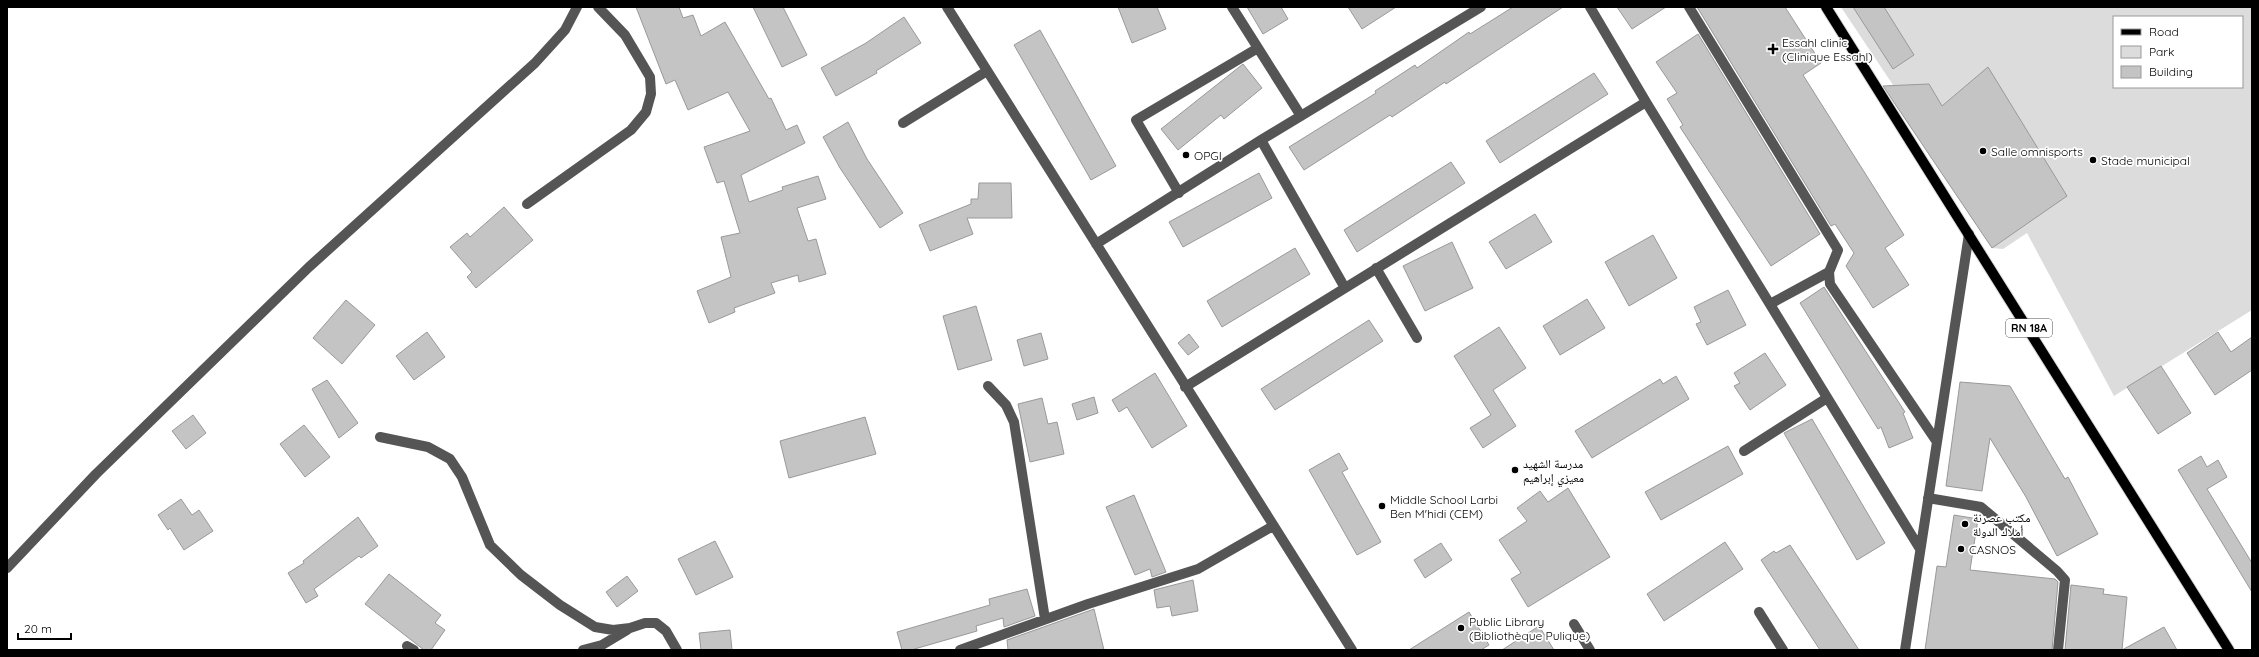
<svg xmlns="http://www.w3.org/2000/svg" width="2259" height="657" font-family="Quicksand,'Noto Naskh Arabic',sans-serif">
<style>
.green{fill:#dcdcdc;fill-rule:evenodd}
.building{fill:#c4c4c4;stroke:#999}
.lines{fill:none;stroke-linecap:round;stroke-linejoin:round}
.major-casing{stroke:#dbdbdb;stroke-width:12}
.minor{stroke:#555;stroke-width:10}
.major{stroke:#000;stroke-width:10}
.poi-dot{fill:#000;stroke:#fff;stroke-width:1.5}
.labels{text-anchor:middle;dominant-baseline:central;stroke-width:3.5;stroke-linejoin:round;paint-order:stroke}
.shield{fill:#fff;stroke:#4c4c4c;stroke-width:1}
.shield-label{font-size:11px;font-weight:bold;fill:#000}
.poi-label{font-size:12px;fill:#000;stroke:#fff;text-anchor:start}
</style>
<rect width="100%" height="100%" fill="#fff"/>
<!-- green -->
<path class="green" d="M1841,7H2252V310L2114,396L2027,233L2003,249L1992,248L1884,87L1893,85ZM2114,17H2242V87H2114Z"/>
<!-- building -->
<path class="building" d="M636,7H679L683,18L693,15L701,36L725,22L769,99L771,98L786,130L797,125L805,143L741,175L749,202L783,190L782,187L818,176L826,199L797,208L808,241L816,239L826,274L799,282L798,275L771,283L775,293L734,308L735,312L709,323L697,291L731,277L721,237L740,233L724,181L717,183L704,147L750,131L728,92L688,110L675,80L666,84Z
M753,7H783L807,55L782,67Z
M1118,7H1157L1166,29L1132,43Z
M1247,7H1281L1288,19L1263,34Z
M1348,7H1396L1362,29Z
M1513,7H1563L1446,84L1445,82L1392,117L1390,115L1304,170L1289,147L1376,93L1375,91L1415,65L1417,68L1469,32L1470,34Z
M1617,7H1666L1632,29Z
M1697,7H1785L1821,63L1803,75L1904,235L1885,248L1909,285L1873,308L1846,266L1854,253L1835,224L1831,226Z
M1853,7H1884L1914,55L1893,69Z
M904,17L921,43L876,71L877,73L836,96L821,68L866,43Z
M1040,30L1116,166L1091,180L1014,45Z
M1698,34L1820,234L1771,266L1680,127L1683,125L1667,99L1677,93L1656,62Z
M1243,64L1262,88L1224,119L1221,115L1178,150L1161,129Z
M1988,67L2067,196L1992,248L1883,86L1929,84L1942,106Z
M1594,73L1608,94L1500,163L1486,141Z
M848,122L867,159L903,213L880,228L840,168L823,137Z
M1451,162L1465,183L1357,252L1344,230Z
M1259,173L1272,198L1183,247L1169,222Z
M979,183H1011L1012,218H967L973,234L930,251L919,225L971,204V199H978Z
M504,207L533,240L476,288L467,277L472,272L450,247L467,233L470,237Z
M1535,214L1552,242L1506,269L1489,242Z
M1653,235L1677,278L1629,306L1605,262Z
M1452,242L1473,288L1425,311L1403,266Z
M1295,248L1310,274L1222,327L1207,301Z
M1824,287L1905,412L1903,413L1913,438L1889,448L1881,427L1878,429L1800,303Z
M1728,290L1746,325L1707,345L1696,324L1701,322L1694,307Z
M1587,299L1605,328L1560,355L1543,326Z
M346,300L375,325L342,364L313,338Z
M976,306L992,360L958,370L943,316Z
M1369,320L1383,341L1275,410L1261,389Z
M1499,327L1526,368L1493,390L1516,426L1483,448L1470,428L1491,415L1454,356Z
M427,332L445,357L414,380L396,356Z
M2218,332L2231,352L2252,337V370L2215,395L2187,353Z
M1041,333L1048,359L1024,366L1017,340Z
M1189,334L1199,347L1188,355L1178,343Z
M1765,353L1786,385L1750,410L1734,386L1740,383L1734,373Z
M2161,366L2191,413L2158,434L2127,387Z
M1155,373L1187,426L1152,448L1127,407L1119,412L1112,400Z
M1676,376L1689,399L1592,458L1575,431L1660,379L1663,384Z
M327,380L358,423L339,438L312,389Z
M1960,382L2010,386L2065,479L2068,477L2098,534L2057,556L2026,497L1990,438L1982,491L1946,486Z
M1094,397L1098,413L1077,420L1072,404Z
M1042,398L1048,424L1057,422L1064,454L1030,462L1018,404Z
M193,415L206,433L186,449L172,431Z
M865,417L876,454L789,478L780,441Z
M1812,419L1885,543L1857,560L1784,433Z
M304,425L330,457L305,477L280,444Z
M1728,446L1743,474L1661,520L1645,492Z
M1339,453L1348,469L1342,472L1381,542L1357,555L1309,470Z
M2201,456L2207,467L2218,460L2227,477L2207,489L2252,563V592L2178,470Z
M1568,488L1610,557L1528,607L1511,579L1521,573L1499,540L1527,521L1517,508L1540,491L1548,502Z
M1134,495L1166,572L1152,577L1150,569L1135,575L1106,507Z
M181,499L192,515L199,510L213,531L184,550L170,528L168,530L158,515Z
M1954,515L1978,519L1970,570L2055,579L2058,582L2052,650H1925L1937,566L1946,567Z
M358,517L378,546L361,558L359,556L314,589L318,596L306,603L288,573L304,563L303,561Z
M715,541L733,577L696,595L678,559Z
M1725,542L1743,569L1664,621L1647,594Z
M1441,543L1452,560L1425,578L1414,560Z
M1790,545L1859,650H1820L1761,560L1774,551L1776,553Z
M389,574L441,615L435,623L445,630L431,650H424L365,604Z
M627,576L638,591L617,607L606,592Z
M1193,580L1198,611L1172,616L1170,606L1157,608L1154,590Z
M2071,585L2104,589L2103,594L2127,597L2122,650H2065Z
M1027,589L1035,616L1004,627L1003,618L976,626L977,631L911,650H902L897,632L990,605L989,599Z
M1094,609L1104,650H1008L1007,640Z
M1469,612L1489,645L1481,650H1409Z
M1539,626L1554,650H1502Z
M2164,627L2177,650H2122Z
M730,630L732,650H701L699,633Z"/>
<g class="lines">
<defs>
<path id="major" d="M1826,7L2229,650"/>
</defs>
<!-- major casing -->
<use href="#major" class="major-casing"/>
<!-- minor -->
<path class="minor" d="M947,7L1352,650
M1232,7L1301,116
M1590,7L1646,102L1920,549
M1689,7L1838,250L1829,272L1830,284L1937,442
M903,123L987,71
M1261,140L1345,288
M1179,193L1136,120L1258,48
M527,204L631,130L646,112L651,94L650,77L625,35L598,7
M1096,244L1261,140L1481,7
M1376,268L1417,338
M1770,304L1829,272
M988,386L1006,405L1014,422L1045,619
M1185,387L1646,102
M380,437L428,447L450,459L462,477L490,545L521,575L560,605L595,627L613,630L630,628L645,623H656L666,631L677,650
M1744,451L1827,398
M1928,498L1981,507L2057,571L2065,580L2058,650
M7,568L96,474L309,267L535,63L565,30L577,7
M1759,612L1783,650
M1574,624L1590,650
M407,646L414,650
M583,650L602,645L627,630
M960,650L1088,604L1198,569L1273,526
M1905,650L1969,234"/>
<!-- major -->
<use href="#major" class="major"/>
</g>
<!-- markers -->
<g class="poi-dot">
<path d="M1771 43h4v4h4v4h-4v4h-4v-4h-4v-4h4z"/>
<circle cx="1983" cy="151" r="4"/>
<circle cx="1186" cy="155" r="4"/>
<circle cx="2093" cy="160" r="4"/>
<circle cx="1515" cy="470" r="4"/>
<circle cx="1382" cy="506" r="4"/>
<circle cx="1965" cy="524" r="4"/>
<circle cx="1961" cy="549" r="4"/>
<circle cx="1461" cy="628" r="4"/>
</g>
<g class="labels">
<!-- shield labels -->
<rect class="shield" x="2006" y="319" width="46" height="18" rx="3"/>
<g class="shield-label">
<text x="2029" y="328">RN 18A</text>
</g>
<!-- poi labels -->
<g class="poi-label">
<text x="1782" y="42">Essahl clinic<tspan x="1782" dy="14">(Clinique Essahl)</tspan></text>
<text x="1991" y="151">Salle omnisports</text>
<text x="1194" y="155">OPGI</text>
<text x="2101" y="160">Stade municipal</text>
<text x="1523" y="463">مدرسة الشهيد<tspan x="1523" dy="14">معيزي إبراهيم</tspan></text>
<text x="1390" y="499">Middle School Larbi<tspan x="1390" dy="14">Ben M'hidi (CEM)</tspan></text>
<text x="1973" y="517">مكتب عصرنة<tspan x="1973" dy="14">أملاك الدولة</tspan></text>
<text x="1969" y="549">CASNOS</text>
<text x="1469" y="621">Public Library<tspan x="1469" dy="14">(Bibliothèque Pulique)</tspan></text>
</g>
</g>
<!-- border -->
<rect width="2259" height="657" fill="none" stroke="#000000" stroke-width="16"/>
<!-- legend -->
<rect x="2113" y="16" width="130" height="72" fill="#ffffff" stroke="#999999"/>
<rect x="2121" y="29" width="20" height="6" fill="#000000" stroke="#999999"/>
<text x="2149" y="36" font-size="12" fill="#000000">Road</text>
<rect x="2121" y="46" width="20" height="12" fill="#dcdcdc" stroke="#999999"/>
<text x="2149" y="56" font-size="12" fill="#000000">Park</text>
<rect x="2121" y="66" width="20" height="12" fill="#c4c4c4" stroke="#999999"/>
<text x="2149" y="76" font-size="12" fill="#000000">Building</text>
<!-- scale -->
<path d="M18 633v6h53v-6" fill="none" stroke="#000000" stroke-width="2"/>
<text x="24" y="633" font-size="12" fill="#000000" stroke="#ffffff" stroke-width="3" paint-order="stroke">20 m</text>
</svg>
